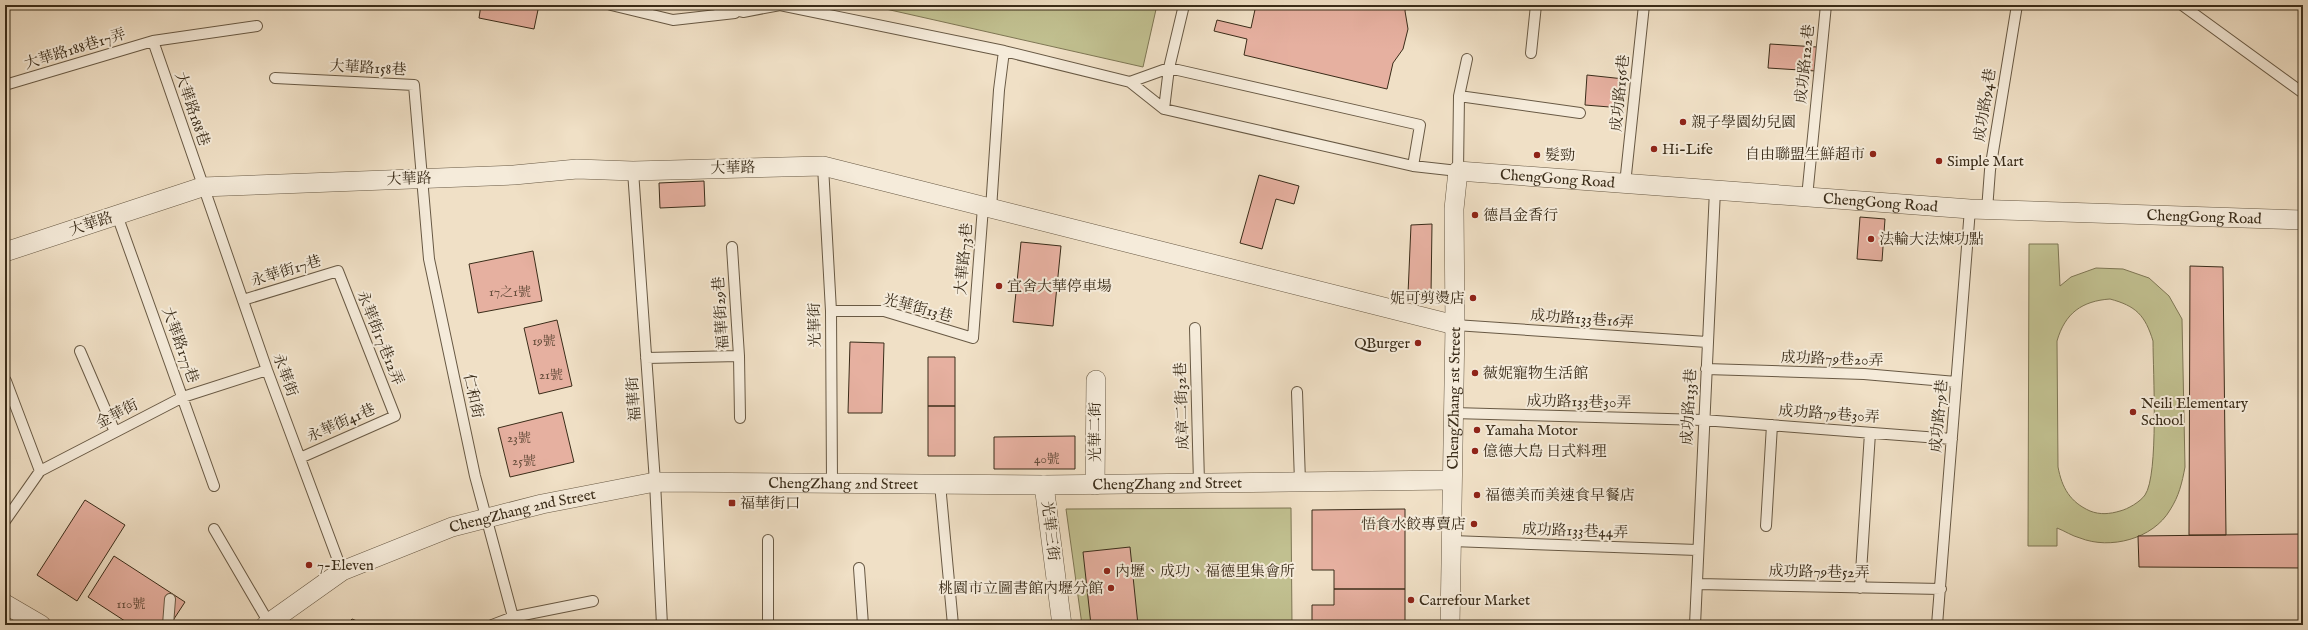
<svg xmlns="http://www.w3.org/2000/svg" width="2308" height="630" font-family="'IM FELL English','Noto Serif TC',serif">
<style>
.green{fill:#c1c090;stroke:#7e7654;fill-rule:evenodd}
.building{fill:#e6b0a0;stroke:#3a2c19}
.lines{fill:none;stroke-linecap:round;stroke-linejoin:round}
.service-casing{stroke:#685944;stroke-width:12}
.minor-casing{stroke:#685944;stroke-width:20}
.service{stroke:#f5ebda;stroke-width:10}
.minor{stroke:#f5ebda;stroke-width:19}
.poi-dot{fill:#8f2418;stroke:#f5ebda;stroke-width:1.5}
.labels{text-anchor:middle;dominant-baseline:central;stroke-width:4;stroke-linejoin:round;paint-order:stroke}
.number-label{font-size:13px;fill:#654d3b}
.street-label{font-size:15px;fill:#3a2c19;stroke:#f5ebda}
.poi-label{font-size:15px;fill:#3a2c19;stroke:#f5ebda;text-anchor:start}
</style>
<rect width="100%" height="100%" fill="#f0e0c6"/>
<filter id="stains"><feTurbulence type="fractalNoise" baseFrequency=".005" numOctaves="4"/><feColorMatrix values="0 0 0 0 .2 0 0 0 0 .09 0 0 0 0 .02 0 0 0 .5 -.17"/></filter>
<radialGradient id="worn" r=".72"><stop offset=".6" stop-color="#630" stop-opacity="0"/><stop offset="1" stop-color="#630" stop-opacity=".3"/></radialGradient>
<!-- green -->
<path class="green" d="M868,5H1157L1143,67Z
M2029,244H2058L2060,286L2071,277L2096,268L2123,269L2149,278L2169,296L2182,319L2185,467C2182,483 2179,496 2170,510C2153,539 2110,550 2080,538C2072,536 2065,531 2057,528V546H2028ZM2110,299C2136,306 2145,315 2153,341C2153,370 2159,475 2145,495C2140,502 2128,509 2120,511C2110,514 2100,515 2090,511C2070,502 2062,488 2058,467L2057,341C2065,313 2082,301 2110,299Z
M1291,508L1292,625H1082L1066,509Z"/>
<!-- building -->
<path class="building" d="M481,5H539L534,29L479,18Z
M1256,5H1406L1405,11L1408,29L1403,49L1393,63L1387,89L1244,55L1247,39L1214,31L1217,20L1251,28Z
M1770,44L1817,47L1816,71L1768,68Z
M1587,75L1624,79L1622,108L1585,105Z
M1259,175L1299,186L1294,204L1276,199L1262,249L1240,243Z
M704,181L705,206L660,208L659,183Z
M1860,217L1885,219L1882,261L1857,259Z
M1432,224L1431,295L1408,294L1411,225Z
M1021,242L1061,246L1053,326L1013,322Z
M533,251L542,301L478,313L469,264Z
M2190,266L2223,267L2226,535H2189Z
M557,320L572,386L539,394L524,328Z
M850,342L884,343L882,413H848Z
M928,357H955V406H928Z
M2303,378V397L2300,379Z
M928,406H955V456H928Z
M562,412L574,462L510,477L498,428Z
M1075,436V469H994V437Z
M85,500L125,525L77,601L37,575Z
M1405,509V589H1334V570H1312V510Z
M2303,534V568L2139,567L2138,536Z
M1130,547L1138,625H1091L1083,552Z
M114,556L185,602L170,625H131L88,597Z
M1334,589H1405V625H1312V605H1334Z
M352,619L367,625H346Z"/>
<g class="lines">
<defs>
<path id="service" d="M611,5L673,20L735,13
M713,5L743,12L780,5L1004,51
M2182,5L2303,93
M153,41L267,370L342,571
M1531,53L1536,5
M275,78L414,85L429,259L475,476L513,617
M5,85L153,41L257,26
M1459,96L1580,113
M1164,109L1169,68L1184,5
M823,166L831,311L832,483
M1413,166L1458,171L1459,96L1467,59
M633,171L655,482L662,625
M1625,184L1644,5
M1807,197L1826,5
M991,209L999,90L1004,51L1130,82L1164,109L1413,166L1420,125L1169,68L1130,82
M1987,210L1990,170L2017,5
M117,215L214,486
M243,300L338,271L395,416L300,458
M831,311H884L973,338L983,207
M1455,325L1707,342
M1195,328L1199,483
M80,351L115,432
M739,356L740,418
M646,358L739,356L732,247
M1706,369L1864,374L1956,382
M6,381L40,471
M1297,392L1300,482
M1453,413L1703,420L1952,439
M940,484L953,625
M5,521L40,471L183,397L267,370
M1766,526L1772,425
M214,529L269,623
M768,540V625
M1452,541L1697,550
M859,568L863,625
M1698,584L1941,589
M1860,588L1870,433
M168,625L170,599
M492,625L513,617L593,601
M1695,625L1715,190
M1937,625L1970,209"/>
<g id="minor">
<path d="M5,252L202,187L514,175L577,169L633,171L823,166L1455,325"/>
<path d="M1044,485L1062,625"/>
<path d="M1095,485L1096,380"/>
<path d="M5,604L41,625"/>
<path id="s1" d="M266,625L342,571L452,527L542,504L655,482L1044,485L1451,480"/>
<path id="s2" d="M1450,625L1455,325L1454,209L1458,171L1970,209L2303,220"/>
</g>
</defs>
<!-- service casing -->
<use href="#service" class="service-casing"/>
<!-- minor casing -->
<use href="#minor" class="minor-casing"/>
<!-- service -->
<use href="#service" class="service"/>
<!-- minor -->
<use href="#minor" class="minor"/>
</g>
<!-- markers -->
<g class="poi-dot">
<circle cx="1683" cy="122" r="4"/>
<circle cx="1654" cy="149" r="4"/>
<circle cx="1873" cy="154" r="4"/>
<circle cx="1537" cy="155" r="4"/>
<circle cx="1939" cy="161" r="4"/>
<circle cx="1475" cy="215" r="4"/>
<circle cx="1871" cy="239" r="4"/>
<circle cx="999" cy="286" r="4"/>
<circle cx="1473" cy="298" r="4"/>
<circle cx="1418" cy="343" r="4"/>
<circle cx="1475" cy="373" r="4"/>
<circle cx="2133" cy="412" r="4"/>
<circle cx="1477" cy="430" r="4"/>
<circle cx="1475" cy="451" r="4"/>
<circle cx="1477" cy="495" r="4"/>
<rect x="728" y="499" width="8" height="8" rx="2"/>
<circle cx="1474" cy="524" r="4"/>
<circle cx="309" cy="565" r="4"/>
<circle cx="1107" cy="571" r="4"/>
<circle cx="1111" cy="588" r="4"/>
<circle cx="1411" cy="600" r="4"/>
</g>
<g class="labels">
<!-- number labels -->
<g class="number-label">
<text x="510" y="292">17之1號</text>
<text x="544" y="341">19號</text>
<text x="551" y="375">21號</text>
<text x="519" y="438">23號</text>
<text x="1047" y="459">40號</text>
<text x="524" y="461">25號</text>
<text x="131" y="604">110號</text>
</g>
<!-- street labels -->
<g class="street-label">
<text transform="translate(75 49) rotate(-17)">大華路188巷17弄</text>
<text transform="translate(1805 64) rotate(-84)">成功路122巷</text>
<text transform="translate(368 68) rotate(3)">大華路158巷</text>
<text transform="translate(1620 93) rotate(-84)">成功路156巷</text>
<text transform="translate(1985 105) rotate(-81)">成功路94巷</text>
<text transform="translate(192 109) rotate(71)">大華路188巷</text>
<text transform="translate(733 168) rotate(-1)">大華路</text>
<text transform="translate(409 179) rotate(-2)">大華路</text>
<text stroke="none"><textPath href="#s2" startOffset="554">ChengGong Road</textPath></text>
<text stroke="none"><textPath href="#s2" startOffset="878">ChengGong Road</textPath></text>
<text stroke="none"><textPath href="#s2" startOffset="1202">ChengGong Road</textPath></text>
<text transform="translate(91 224) rotate(-18)">大華路</text>
<text transform="translate(964 259) rotate(-85)">大華路73巷</text>
<text transform="translate(286 271) rotate(-17)">永華街17巷</text>
<text transform="translate(918 308) rotate(15)">光華街13巷</text>
<text transform="translate(721 313) rotate(-94)">福華街29巷</text>
<text transform="translate(1582 319) rotate(4)">成功路133巷16弄</text>
<text transform="translate(815 325) rotate(-91)">光華街</text>
<text transform="translate(380 338) rotate(68)">永華街17巷12弄</text>
<text transform="translate(180 345) rotate(70)">大華路177巷</text>
<text transform="translate(1832 359) rotate(2)">成功路79巷20弄</text>
<text transform="translate(285 375) rotate(70)">永華街</text>
<text transform="translate(473 396) rotate(78)">仁和街</text>
<text stroke="none"><textPath href="#s2" startOffset="227">ChengZhang 1st Street</textPath></text>
<text transform="translate(634 399) rotate(-94)">福華街</text>
<text transform="translate(1579 402) rotate(1)">成功路133巷30弄</text>
<text transform="translate(1182 406) rotate(-92)">成章二街32巷</text>
<text transform="translate(1689 407) rotate(-87)">成功路133巷</text>
<text transform="translate(117 414) rotate(-27)">金華街</text>
<text transform="translate(1829 414) rotate(4)">成功路79巷30弄</text>
<text transform="translate(1939 416) rotate(-85)">成功路79巷</text>
<text transform="translate(341 423) rotate(-24)">永華街41巷</text>
<text transform="translate(1095 432) rotate(-90)">光華二街</text>
<text stroke="none"><textPath href="#s1" startOffset="608">ChengZhang 2nd Street</textPath></text>
<text stroke="none"><textPath href="#s1" startOffset="932">ChengZhang 2nd Street</textPath></text>
<text stroke="none"><textPath href="#s1" startOffset="284">ChengZhang 2nd Street</textPath></text>
<text transform="translate(1050 531) rotate(83)">光華三街</text>
<text transform="translate(1575 531) rotate(2)">成功路133巷44弄</text>
<text transform="translate(1819 572) rotate(1)">成功路79巷52弄</text>
</g>
<!-- poi labels -->
<g class="poi-label">
<text x="1691" y="122">親子學園幼兒園</text>
<text x="1662" y="149">Hi-Life</text>
<text x="1865" y="154" text-anchor="end">自由聯盟生鮮超市</text>
<text x="1545" y="155">髮勁</text>
<text x="1947" y="161">Simple Mart</text>
<text x="1483" y="215">德昌金香行</text>
<text x="1879" y="239">法輪大法煉功點</text>
<text x="1007" y="286">宜舍大華停車場</text>
<text x="1465" y="298" text-anchor="end">妮可剪燙店</text>
<text x="1410" y="343" text-anchor="end">QBurger</text>
<text x="1483" y="373">薇妮寵物生活館</text>
<text x="2141" y="403">Neili Elementary<tspan x="2141" dy="17">School</tspan></text>
<text x="1485" y="430">Yamaha Motor</text>
<text x="1483" y="451">億德大島 日式料理</text>
<text x="1485" y="495">福德美而美速食早餐店</text>
<text x="740" y="503">福華街口</text>
<text x="1466" y="524" text-anchor="end">悟食水餃專賣店</text>
<text x="317" y="565">7-Eleven</text>
<text x="1115" y="571">內壢、成功、福德里集會所</text>
<text x="1103" y="588" text-anchor="end">桃園市立圖書館內壢分館</text>
<text x="1419" y="600">Carrefour Market</text>
</g>
</g>
<!-- margin -->
<rect width="2308" height="630" fill="none" stroke="#f0e0c6" stroke-width="20"/>
<rect x="6" y="6" width="2296" height="618" fill="none" stroke="#3a2c19" stroke-width="2"/>
<rect x="10" y="10" width="2288" height="610" fill="none" stroke="#3a2c19"/>
<rect width="100%" height="100%" filter="url(#stains)"/>
<rect width="100%" height="100%" fill="url(#worn)"/>
</svg>
